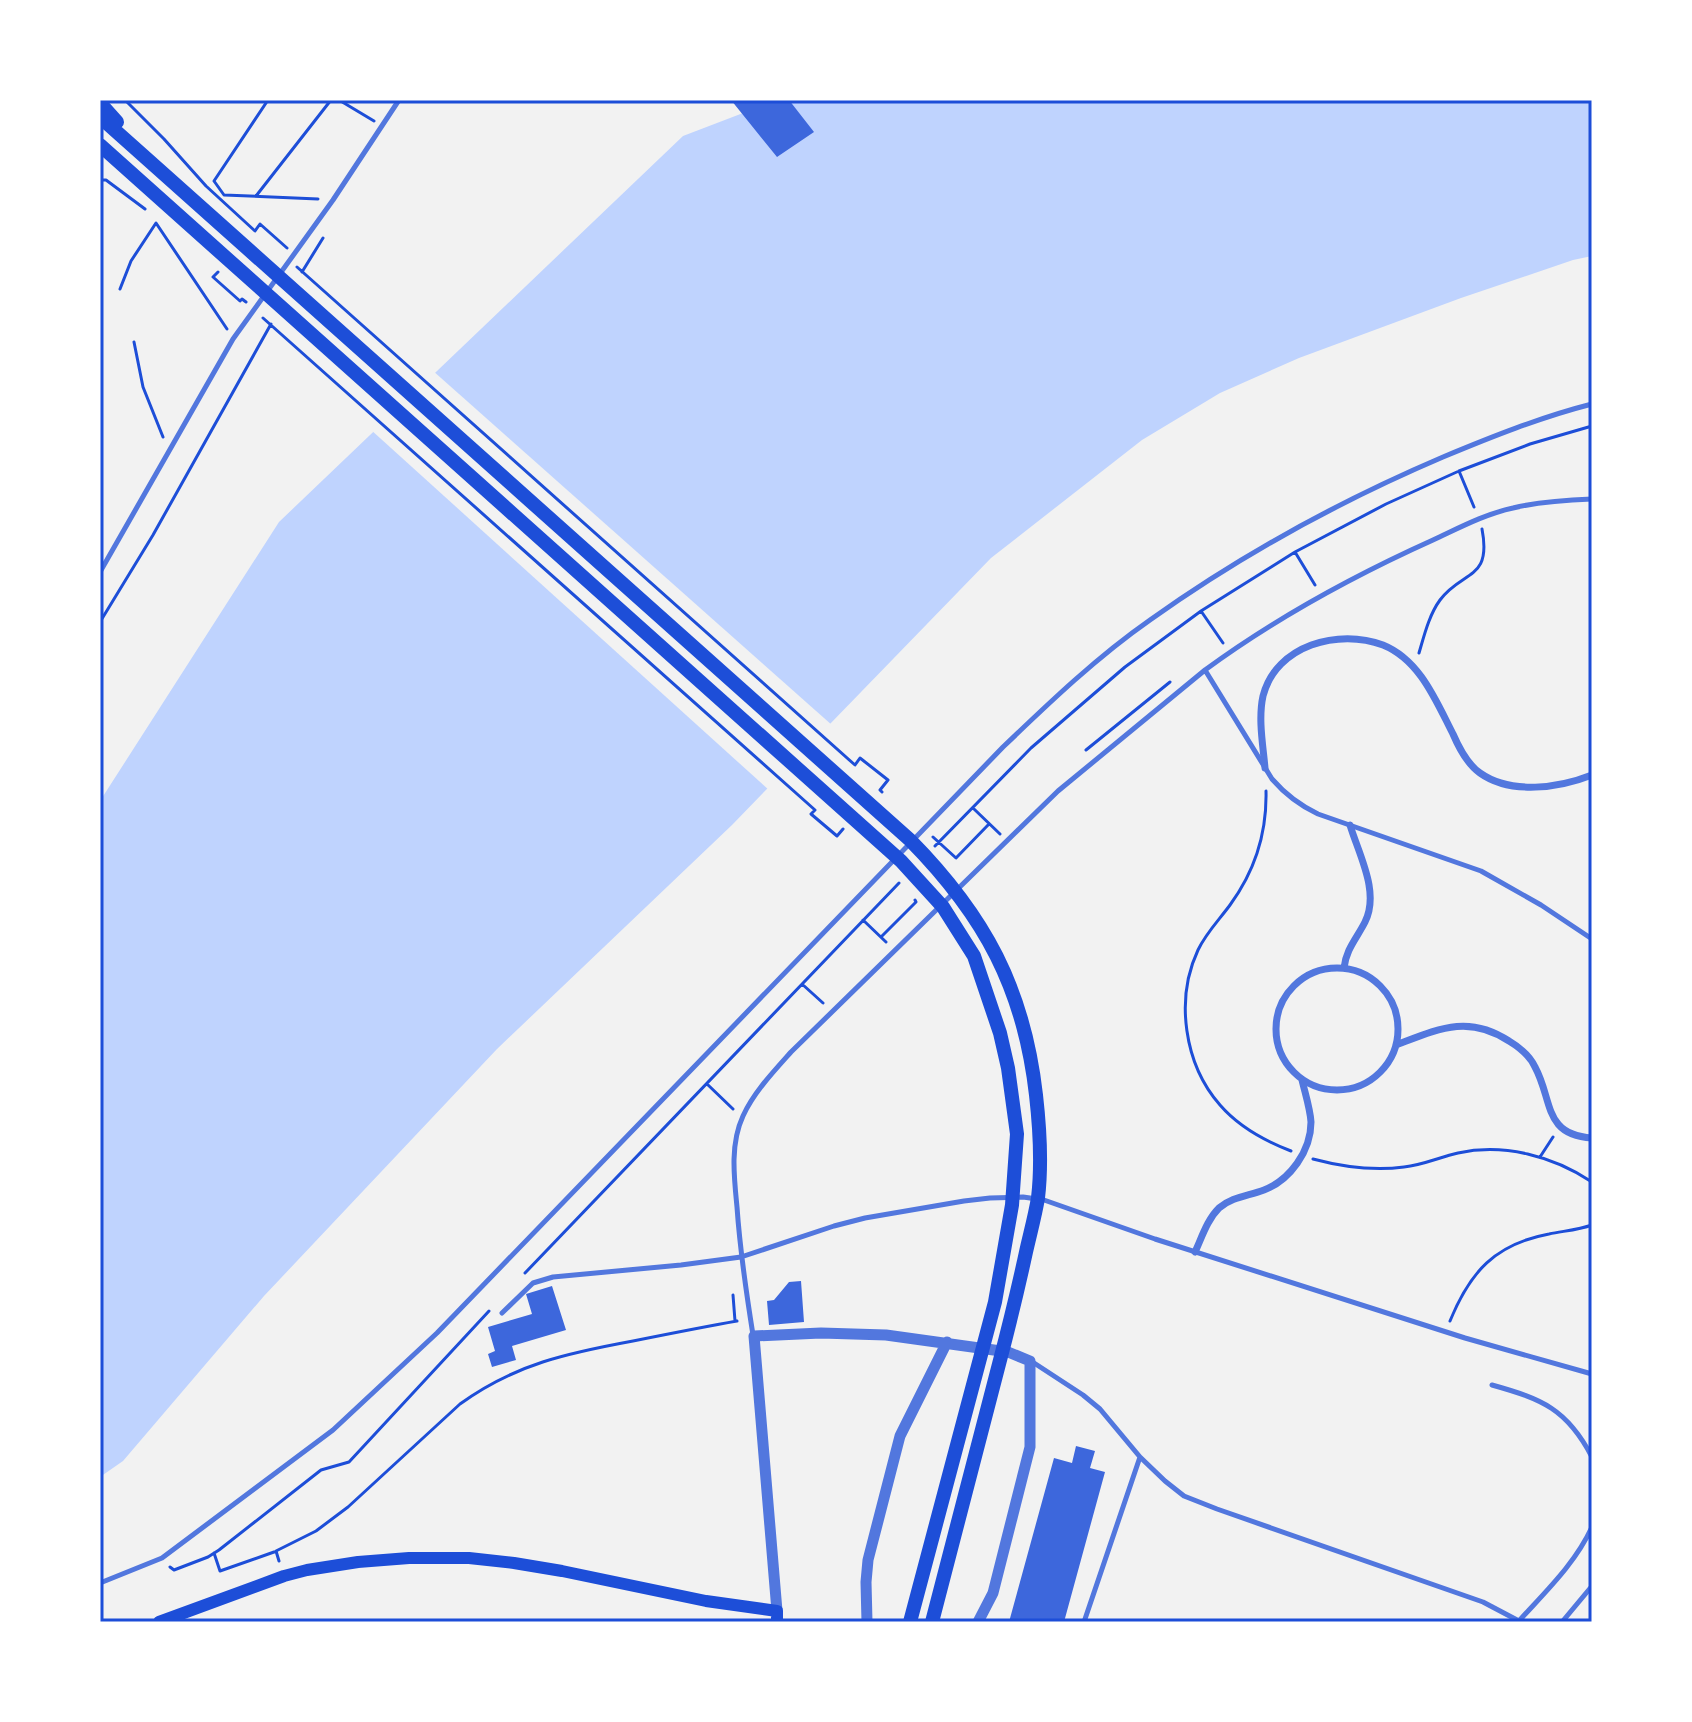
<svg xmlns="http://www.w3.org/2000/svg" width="1692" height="1722" font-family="'Roboto Condensed',sans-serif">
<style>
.water{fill:#bfd3fe}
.pier{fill:#f2f2f2}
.building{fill:#3d67dc}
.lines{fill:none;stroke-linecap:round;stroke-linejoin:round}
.path{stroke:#1d4ed8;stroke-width:3}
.service{stroke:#5277de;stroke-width:5}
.pedestrian{stroke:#5277de;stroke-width:7}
.tertiary{stroke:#5277de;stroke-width:11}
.secondary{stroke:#1d4ed8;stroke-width:12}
.primary{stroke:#1d4ed8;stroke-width:14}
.neatline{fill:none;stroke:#1d4ed8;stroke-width:3}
</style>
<rect width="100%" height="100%" fill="#f2f2f2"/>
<!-- water -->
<path class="water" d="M777,100H1592V256L1573,260L1461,298L1299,358L1220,393L1142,440L991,558L732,825L497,1049L264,1296L123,1461L100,1477V801L279,522L683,136Z"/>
<!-- pier -->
<path class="pier" d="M432,370L833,726L770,791L370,429Z"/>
<!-- building -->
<path class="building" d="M731,100H789L814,132L777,157Z
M801,1281L804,1322L769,1325L767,1301L774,1300L789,1282Z
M552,1286L566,1330L512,1346L516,1360L492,1367L488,1354L495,1351L488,1327L532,1314L526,1294Z
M1076,1446L1095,1451L1090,1468L1105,1472L1064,1622H1009L1054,1458L1072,1463Z"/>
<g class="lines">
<!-- path -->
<path class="path" d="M125,100L164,139L206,186L255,231L260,224L287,248
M268,100L214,181L224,195L318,199
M339,100L374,121
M100,180H106L145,209
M256,196L331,100
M297,267L855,765L860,758L888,780L880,790L882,792
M218,272L213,277L240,301L242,299L246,302
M302,272L323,238
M120,289L131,261L156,223L227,329
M263,318L815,810L811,814L837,836L843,829
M134,342L143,387L163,437
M1459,471L1474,507
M1295,552L1315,585
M1201,611L1223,643
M100,622L153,535L271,324
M1419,653C1424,636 1429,615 1440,600C1462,570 1492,581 1482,529
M1086,750L1170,682
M1266,791C1267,833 1255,871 1230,905C1219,920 1206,933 1198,950C1175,999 1184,1064 1220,1105C1239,1127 1265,1141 1291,1151
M974,809L1000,834
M933,837L956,858L989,824
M935,846L1031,748L1125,667L1201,611L1295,552L1386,504L1459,471L1530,444L1592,426
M863,920L886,942
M881,937L916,902L915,900
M802,984L823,1003
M707,1084L733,1109
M1540,1157L1553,1137
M1313,1159C1343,1167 1374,1171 1404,1167C1423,1165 1440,1157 1458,1153C1504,1143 1553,1156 1592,1182
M525,1273L899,883
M733,1295L735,1321
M1450,1321C1470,1272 1495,1244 1549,1234C1563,1231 1578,1230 1592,1225
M214,1553L220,1571L274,1552
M279,1561L276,1551L316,1531L348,1507L460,1404C515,1364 568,1353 633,1341C668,1334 703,1327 737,1321
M170,1567L174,1570L208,1557L219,1550L321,1470L349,1462L489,1311"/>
<!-- service -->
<path class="service" d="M100,572L233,339L333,200L399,100
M1205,670L1272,779C1285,794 1299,805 1318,814L1481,871L1541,905L1592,939
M502,1313L533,1283L553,1277L681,1265L741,1257L834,1226L865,1218L964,1201L990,1198L1023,1197L1044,1200L1155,1239L1465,1338L1592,1374
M753,1335C746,1291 740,1251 737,1207C734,1177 730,1144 743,1116C754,1092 774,1071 791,1052L1058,791L1205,670C1276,618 1353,576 1433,540C1459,528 1485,514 1513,508C1538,502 1566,500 1592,499
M1031,1361L1083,1395L1100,1409L1140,1457L1084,1622
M1492,1385C1542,1399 1567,1409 1592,1457
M1140,1457L1165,1481L1184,1496L1217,1509L1483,1602L1519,1621
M100,1583L162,1558L333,1430L437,1333L1003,747C1050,702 1097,657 1150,620C1241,555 1340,501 1443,457C1491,437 1541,417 1592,404
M1518,1622C1545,1592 1575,1564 1592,1527
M1562,1622L1592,1586"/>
<!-- pedestrian -->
<path class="pedestrian" d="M1265,768C1263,745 1258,719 1263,696C1276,645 1339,628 1383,645C1420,660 1436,701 1453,734C1459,748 1467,764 1480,773C1511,795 1559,788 1592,775
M1276 1029a61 61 0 1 1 122 0a61 61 0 1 1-122 0Z
M1344,968C1346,949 1357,938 1365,922C1380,892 1359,855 1350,825
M1396,1045C1438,1029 1468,1014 1509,1041C1519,1047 1530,1056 1535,1067C1553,1100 1543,1135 1592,1138
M1195,1252C1202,1237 1207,1220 1219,1208C1232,1197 1248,1196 1264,1190C1290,1180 1311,1151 1311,1122C1310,1108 1305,1093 1302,1080"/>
<!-- tertiary -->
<path class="tertiary" d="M777,1611L754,1336L821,1333L886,1335L1008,1352L1030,1361V1447L993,1593L978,1622
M867,1622L866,1582L868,1560L900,1436L947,1342"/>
<!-- secondary -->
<path class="secondary" d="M159,1622L284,1576L307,1570L358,1562L409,1558H469L514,1563L562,1571L706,1601L777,1611V1622"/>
<!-- primary -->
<path class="primary" d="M100,103L117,122
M100,117L910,840C985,916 1024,989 1036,1095C1040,1130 1042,1164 1038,1198C1035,1216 1030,1234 1026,1252C1018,1289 1009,1326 999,1364C977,1450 955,1536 932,1622
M100,145L901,861L943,907L974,956L1000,1033L1008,1068L1017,1134L1012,1205L995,1302L910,1622"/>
</g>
<!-- border -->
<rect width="1692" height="1722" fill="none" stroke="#ffffff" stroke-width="204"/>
<rect x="102" y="102" width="1488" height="1518" class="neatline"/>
</svg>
